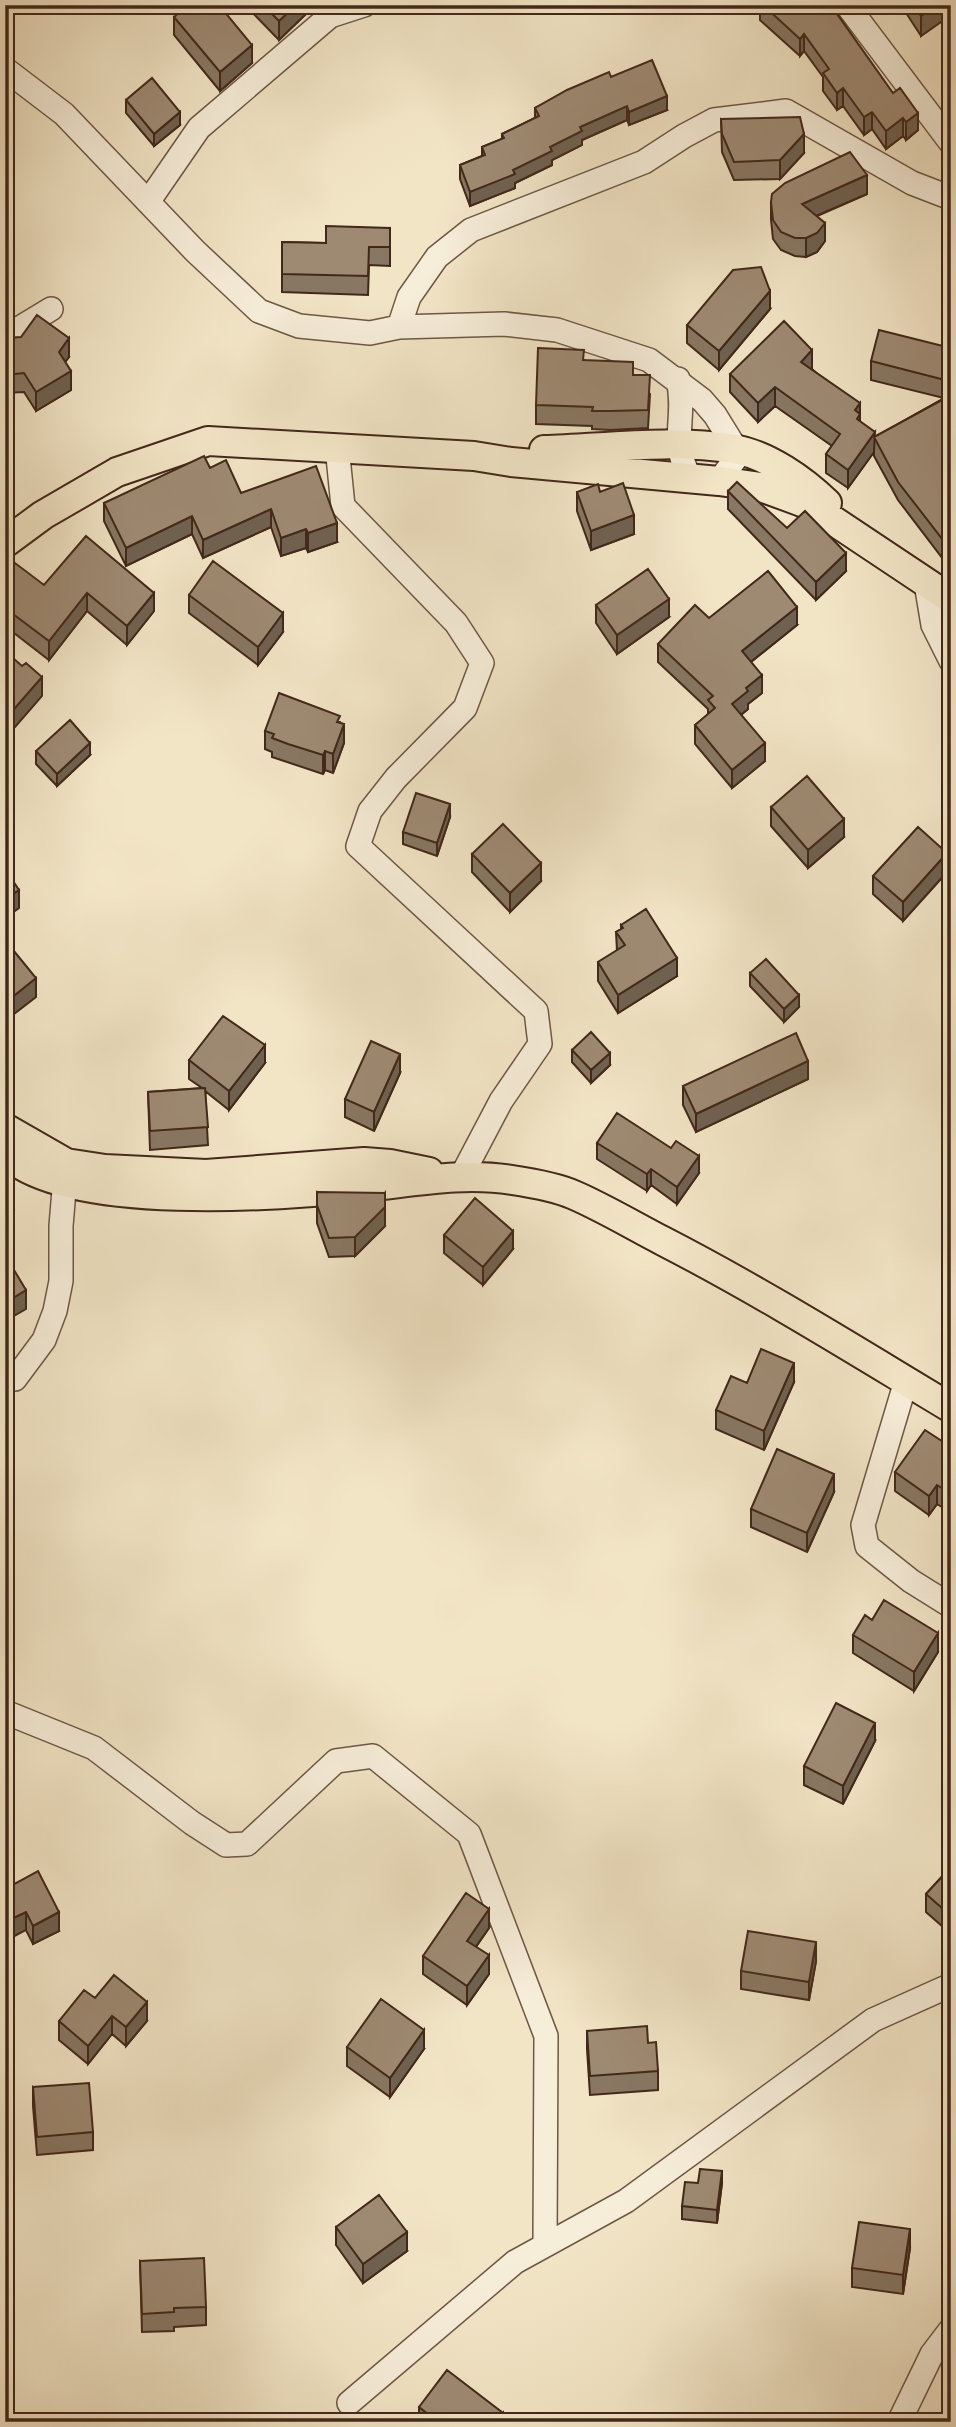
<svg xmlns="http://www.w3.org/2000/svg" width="956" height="2427" font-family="Cardo,serif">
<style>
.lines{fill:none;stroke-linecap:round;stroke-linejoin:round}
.minor-casing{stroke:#6e5745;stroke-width:26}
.major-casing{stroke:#42281a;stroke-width:32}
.minor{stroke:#f7eeda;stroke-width:23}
.major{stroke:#f2e5c6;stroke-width:28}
.wall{fill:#887763;stroke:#42281a;stroke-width:2}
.shaded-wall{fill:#6f6150;stroke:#42281a;stroke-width:2}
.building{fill:#9e8a73;stroke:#42281a;stroke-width:2}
</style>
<rect width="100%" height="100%" fill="#f2e5c6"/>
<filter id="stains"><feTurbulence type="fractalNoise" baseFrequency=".00286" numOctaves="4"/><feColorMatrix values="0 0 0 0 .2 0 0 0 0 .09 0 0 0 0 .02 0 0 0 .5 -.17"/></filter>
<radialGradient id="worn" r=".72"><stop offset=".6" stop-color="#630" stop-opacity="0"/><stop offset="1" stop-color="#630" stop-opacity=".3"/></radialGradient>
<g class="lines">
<defs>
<path id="minor" d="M847,5L951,143
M5,69L64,114L195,251L259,311L299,326L370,333L399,327L504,324L557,330L649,360L702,400L715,415L736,449V458L719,481
M148,202L199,128L330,16L364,5
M399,327L409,297L437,257L471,230L644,162L684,136L714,120L786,111L912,183L951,198
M5,337L51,309
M678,379C687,419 669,439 690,478
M337,447L343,506L456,623L482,663L465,708L396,778L370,811L358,846L536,1011L540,1044L501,1101L461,1177
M926,583L933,625L951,661
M5,1379H15L44,1340L55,1311L61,1281V1226L66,1166
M906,1381L863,1525L867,1546L911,1581L951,1606
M5,1712L94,1748L192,1823L226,1845L247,1844L336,1761L373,1756L469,1834L546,2036L545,2245
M349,2403L515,2262L626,2201L873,2020L951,1985
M899,2422L932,2354L951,2329"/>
<path id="major" d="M544,450C606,448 672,439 734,449C768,455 803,480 827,503
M5,543L43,515L117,472L208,441L474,456L511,462L719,481L761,487L802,502L819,511L951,599
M5,1128L66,1163L105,1169L206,1174L364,1162L390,1164L429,1172
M5,1153C66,1213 283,1196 365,1187C414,1182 463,1172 512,1180C532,1183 556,1187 574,1195C604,1208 634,1226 663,1241C762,1292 856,1351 951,1408"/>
</defs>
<!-- minor casing -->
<use href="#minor" class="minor-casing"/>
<!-- major casing -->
<use href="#major" class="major-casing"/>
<!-- minor -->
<use href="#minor" class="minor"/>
<!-- major -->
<use href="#major" class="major"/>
</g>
<!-- wall -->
<path class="wall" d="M245,5H309V11L279,40Z
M760,5H833L840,18L918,130L906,140L903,136L886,149L872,129L864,135L843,106L837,110L823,91V77L804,51L800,56L760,20Z
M901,5H951L921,36Z
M174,17L252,63L220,91L174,35Z
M611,77L667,110L629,125L627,120L582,140V145L552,160V165L515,183V188L470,206L460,179V165L482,156V147L502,139V134L535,118V108Z
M126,100L180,125L154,146L126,113Z
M721,119L804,153L780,179L734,180L722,152Z
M867,194L817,216L825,241L817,252L806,257L795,256L781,250L773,239L771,220V202Z
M390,228V266L369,265L368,295L282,292V242L326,243Z
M770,309L719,370L687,343V325Z
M5,338L69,357L65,362L71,390L36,411L24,392L5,393Z
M951,348V376L945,398L951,395V553L943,559L898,500L874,456V452L848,488L826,473V454L832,446L775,406L758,422L730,392V374L812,369L860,413V422L875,437L944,398L871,380V361Z
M584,360L633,375L650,394L648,428L610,430L592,429V426L536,424V405Z
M210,468L241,493L337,542L308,552L306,548L281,556L271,527L203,558L192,534L126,566L104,521V503Z
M728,491L787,528L846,571L816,600L728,509Z
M577,492H600L634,534L591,550L577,511Z
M5,575L44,585L154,593V611L127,645L87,611L49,660L5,626Z
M189,595L283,632L258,665L189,613Z
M596,605L669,617L617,654L596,623Z
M709,618L797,625L751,662L762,693L748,704V709L741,715L765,761L732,788L695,744V725L708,715V709L658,662V644Z
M340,722L344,743L333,773L325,770L323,774L272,757V752L265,749V731Z
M36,751L90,755L57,786L36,764Z
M771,807L844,837L808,868L771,826Z
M450,817L437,856L403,844V832Z
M472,854L541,881L510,912L472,872Z
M947,872L903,921L873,894V876Z
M621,925L677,976L618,1013L598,981V962L617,951L616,932L621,929Z
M750,973L799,1007L784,1022L750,986Z
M572,1050L610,1065L591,1083L572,1062Z
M189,1060L265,1063L229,1110L205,1091L208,1145L150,1150L148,1092L202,1088L189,1079Z
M400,1073L374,1131L345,1117V1099Z
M808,1079L696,1132L683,1105V1086Z
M597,1143L699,1173L677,1204L651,1185L647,1191L597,1159Z
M317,1192L385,1226L355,1256L329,1257L317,1223Z
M444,1235L513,1249L483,1285L444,1253Z
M794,1382L764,1450L716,1429V1410L747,1383Z
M951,1447V1501L945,1509L937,1504L929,1515L895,1491V1472Z
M834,1492L807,1552L751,1527V1509Z
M951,1563V1586L949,1585V1566Z
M872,1620L938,1652L914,1691L853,1653V1635Z
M875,1741L843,1804L804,1785V1766Z
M951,1848V1934L926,1912V1894L947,1871V1852Z
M5,1889L59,1931L33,1944Z
M489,1928L476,1947L489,1974L467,2005L423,1974V1956Z
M816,1961L809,2000L741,1989V1971Z
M95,1998L147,2021L126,2046L112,2034L88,2064L59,2040V2021Z
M587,2031L648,2043L658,2071V2090L590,2095L587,2049Z
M347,2047L424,2049L390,2097L347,2066Z
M33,2087L93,2132V2150L37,2155L33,2106Z
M698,2183H722L717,2223L682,2219V2206Z
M336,2227L407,2251L363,2283L336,2245Z
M910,2248L903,2294L852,2287V2268Z
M140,2261L206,2307V2325L174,2327V2331L142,2332Z
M419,2407L503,2422H419Z"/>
<!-- shaded-wall -->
<path class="shaded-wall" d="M296,5H309V11L279,40V21Z
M936,5H951V15L921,36V16Z
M804,34V51L800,56V39Z
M252,45V63L220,91V72Z
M843,88V106L837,110V93Z
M667,96V110L629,125V112Z
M627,106V120L582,140V145L552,160V165L515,183V188L470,206V192L513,170L550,147L580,127Z
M180,112V125L154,146V134Z
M872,112V129L864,135V117Z
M918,113V130L906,140V122Z
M903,118V136L886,149V131Z
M804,134V153L780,179V160Z
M867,175V194L802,222V204Z
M7,202V221H5V203Z
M825,223V241L817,252L806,257V238Z
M770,291V309L719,370V351Z
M69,338V357L59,370V352Z
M812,350V369L801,380V362Z
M951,358V376L945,399V380Z
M71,371V390L36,411V392Z
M775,387V406L758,422V403Z
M860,403V415V414V432L855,410Z
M875,432L874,452L848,488V470Z
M271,509V527L203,558V540Z
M634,515V534L591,550V531Z
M192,516V534L126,566V548Z
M337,523V542L308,552V533Z
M306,529V548L281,556V538Z
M951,534V553L943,559V540Z
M846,553V571L816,600V582Z
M87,593V611L49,660V641Z
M154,593V611L127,645V626Z
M669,599V617L617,654V635Z
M797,607V625L742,669V651Z
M283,613V632L258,665V647Z
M762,675V693L748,704V709L732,722V704L746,688Z
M42,677V696L15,727L5,736V717Z
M344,724V743L333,773V754Z
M90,743V755L57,786V774Z
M765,743V761L732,788V770Z
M325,751V770L323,774V755Z
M450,804V817L437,856V843Z
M844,819V837L808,868V850Z
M947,853V872L903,921V902Z
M541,863V881L510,912V893Z
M19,890V908L5,918V899Z
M677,958V976L618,1013V995Z
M36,978V997L5,1021V1003Z
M799,995V1007L784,1022V1009Z
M265,1045V1063L229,1110V1091Z
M610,1053V1065L591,1083V1070Z
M400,1054V1073L374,1131V1112Z
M808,1061V1079L696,1132V1114Z
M699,1156V1173L677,1204V1187Z
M651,1169V1185L647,1191V1174Z
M385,1193V1226L355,1256V1237Z
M14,1209V1227L5,1234V1216Z
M513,1231V1249L483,1285V1267Z
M26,1290V1309L5,1321V1303Z
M794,1363V1382L764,1450V1431Z
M834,1474V1492L807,1552V1533Z
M951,1482V1501L945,1509V1490Z
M937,1485V1504L929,1515V1496Z
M938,1633V1652L914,1691V1672Z
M875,1723V1741L843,1804V1786Z
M489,1909V1928L467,1959V1941Z
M26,1912V1930L5,1941V1922Z
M59,1912V1931L33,1944V1926Z
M816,1942V1961L809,2000V1982Z
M489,1955V1974L467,2005V1986Z
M147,2002V2021L126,2046V2027Z
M112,2016V2034L88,2064V2046Z
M424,2030V2049L390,2097V2078Z
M722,2171V2183L717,2223V2210Z
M910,2229V2248L903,2294V2275Z
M407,2232V2251L363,2283V2264Z
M503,2413V2422H496Z"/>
<!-- building -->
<path class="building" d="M188,5H219L252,45L220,72L174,17Z
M263,5H296L279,21Z
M763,5H833L840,12L837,14L893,93L900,88L918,113L906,122L903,118L886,131L872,112L864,117L843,88L837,93L823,73L829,69L804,34L800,39Z
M914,5H936L921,16Z
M652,60L667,96L629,112L627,106L580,127L582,131L550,147L552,151L513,170L515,174L470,192L460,165L485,155L482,147L504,138L502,134L539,116L535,108L567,90L609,72L611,77Z
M152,78L180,112L154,134L126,100Z
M800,117L804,134L780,160L734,162L722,134L721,119Z
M850,152L867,175L802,204L825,223L817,233L806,238H795L781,232L773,220L771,202L772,194L785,183Z
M326,226L390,228V247H369L368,276L282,274V242L326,243Z
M761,267L770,291L719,351L687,325L733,270Z
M37,315L69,338L59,352L71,371L36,392L24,373L5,375V338L21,337Z
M784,321L812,350L801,362L860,403L855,410L860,414L857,419L875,432L848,470L826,454L840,434L775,387L758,403L730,374Z
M879,330L951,348V358L945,380L871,361Z
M538,348L584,350L583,360L633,362V375H650L648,410L610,411H592L593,407L536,405Z
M951,395V534L943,540L898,482L874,437Z
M204,456L210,468L226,460L241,493L316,466L337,523L308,533L306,529L281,538L271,509L203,540L192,516L126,548L104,503Z
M737,482L787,528L805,511L846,553L816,582L728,491Z
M623,483L634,515L591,531L577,492L598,484L600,492Z
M86,536L154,593L127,626L87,593L49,641L5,608V594L12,585L5,580V575L15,563L44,585Z
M213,561L283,613L258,647L189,595Z
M648,569L669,599L617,635L596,605Z
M768,571L797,607L742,651L762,675L746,688L748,691L732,704L765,743L732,770L695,725L715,708L708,700L713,696L658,644L695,605L709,618Z
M5,651L22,666L26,663L42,677L15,708L5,717Z
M279,693L340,716L337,722L344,724L333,754L325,751L323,755L288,744L272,738L274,734L265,731Z
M70,720L90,743L57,774L36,751Z
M807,776L844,819L808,850L771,807Z
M416,793L450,804L437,843L403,832Z
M503,824L541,863L510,893L472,854Z
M918,827L947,853L903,902L873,876Z
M5,869L19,890L5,899Z
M646,909L677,958L618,995L598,962L625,945L616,932L623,928L621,925Z
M9,945L36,978L5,1003V948Z
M766,959L799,995L784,1009L750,973Z
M223,1016L265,1045L229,1091L189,1060Z
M591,1032L610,1053L591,1070L572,1050Z
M796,1033L808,1061L696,1114L683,1086Z
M371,1041L400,1054L374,1112L345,1099Z
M205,1088L208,1127L150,1131L148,1092Z
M617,1113L671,1148L676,1141L699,1156L677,1187L651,1169L647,1174L597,1143Z
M317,1192L385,1193V1207L355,1237L329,1238L317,1205Z
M5,1197L14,1209L5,1216Z
M475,1198L513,1231L483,1267L444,1235Z
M5,1255L26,1290L5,1303Z
M761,1349L794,1363L764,1431L716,1410L731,1376L747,1383Z
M925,1430L951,1447V1463L947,1468L951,1471V1482L945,1490L937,1485L929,1496L895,1472Z
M777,1449L834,1474L807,1533L751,1509Z
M884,1600L938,1633L914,1672L853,1635L865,1615L872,1620Z
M836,1703L875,1723L843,1786L804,1766Z
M951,1867V1916L926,1894Z
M38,1871L59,1912L33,1926L26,1912L5,1922V1889Z
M466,1893L489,1909L467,1941L489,1955L467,1986L423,1956Z
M748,1931L816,1942L809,1982L741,1971Z
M114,1975L147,2002L126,2027L112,2016L88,2046L59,2021L84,1990L95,1998Z
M381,1999L424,2030L390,2078L347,2047Z
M647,2026L648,2043L656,2042L658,2071L590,2076L587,2031Z
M89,2083L93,2132L37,2137L33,2087Z
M700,2169L722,2171L717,2210L682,2206L685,2182L698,2183Z
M379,2195L407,2232L363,2264L336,2227Z
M859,2222L910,2229L903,2275L852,2268Z
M204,2258L206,2307L174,2308V2312L142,2314L140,2261Z
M447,2370L503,2413L496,2422H438L419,2407Z"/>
<!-- margin -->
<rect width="956" height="2427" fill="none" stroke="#f2e5c6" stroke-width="28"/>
<rect x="7" y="7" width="942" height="2413" fill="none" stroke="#42281a" stroke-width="3.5"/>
<rect x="14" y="14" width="928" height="2399" fill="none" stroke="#42281a" stroke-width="2"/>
<rect width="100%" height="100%" filter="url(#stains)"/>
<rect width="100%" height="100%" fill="url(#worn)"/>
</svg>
